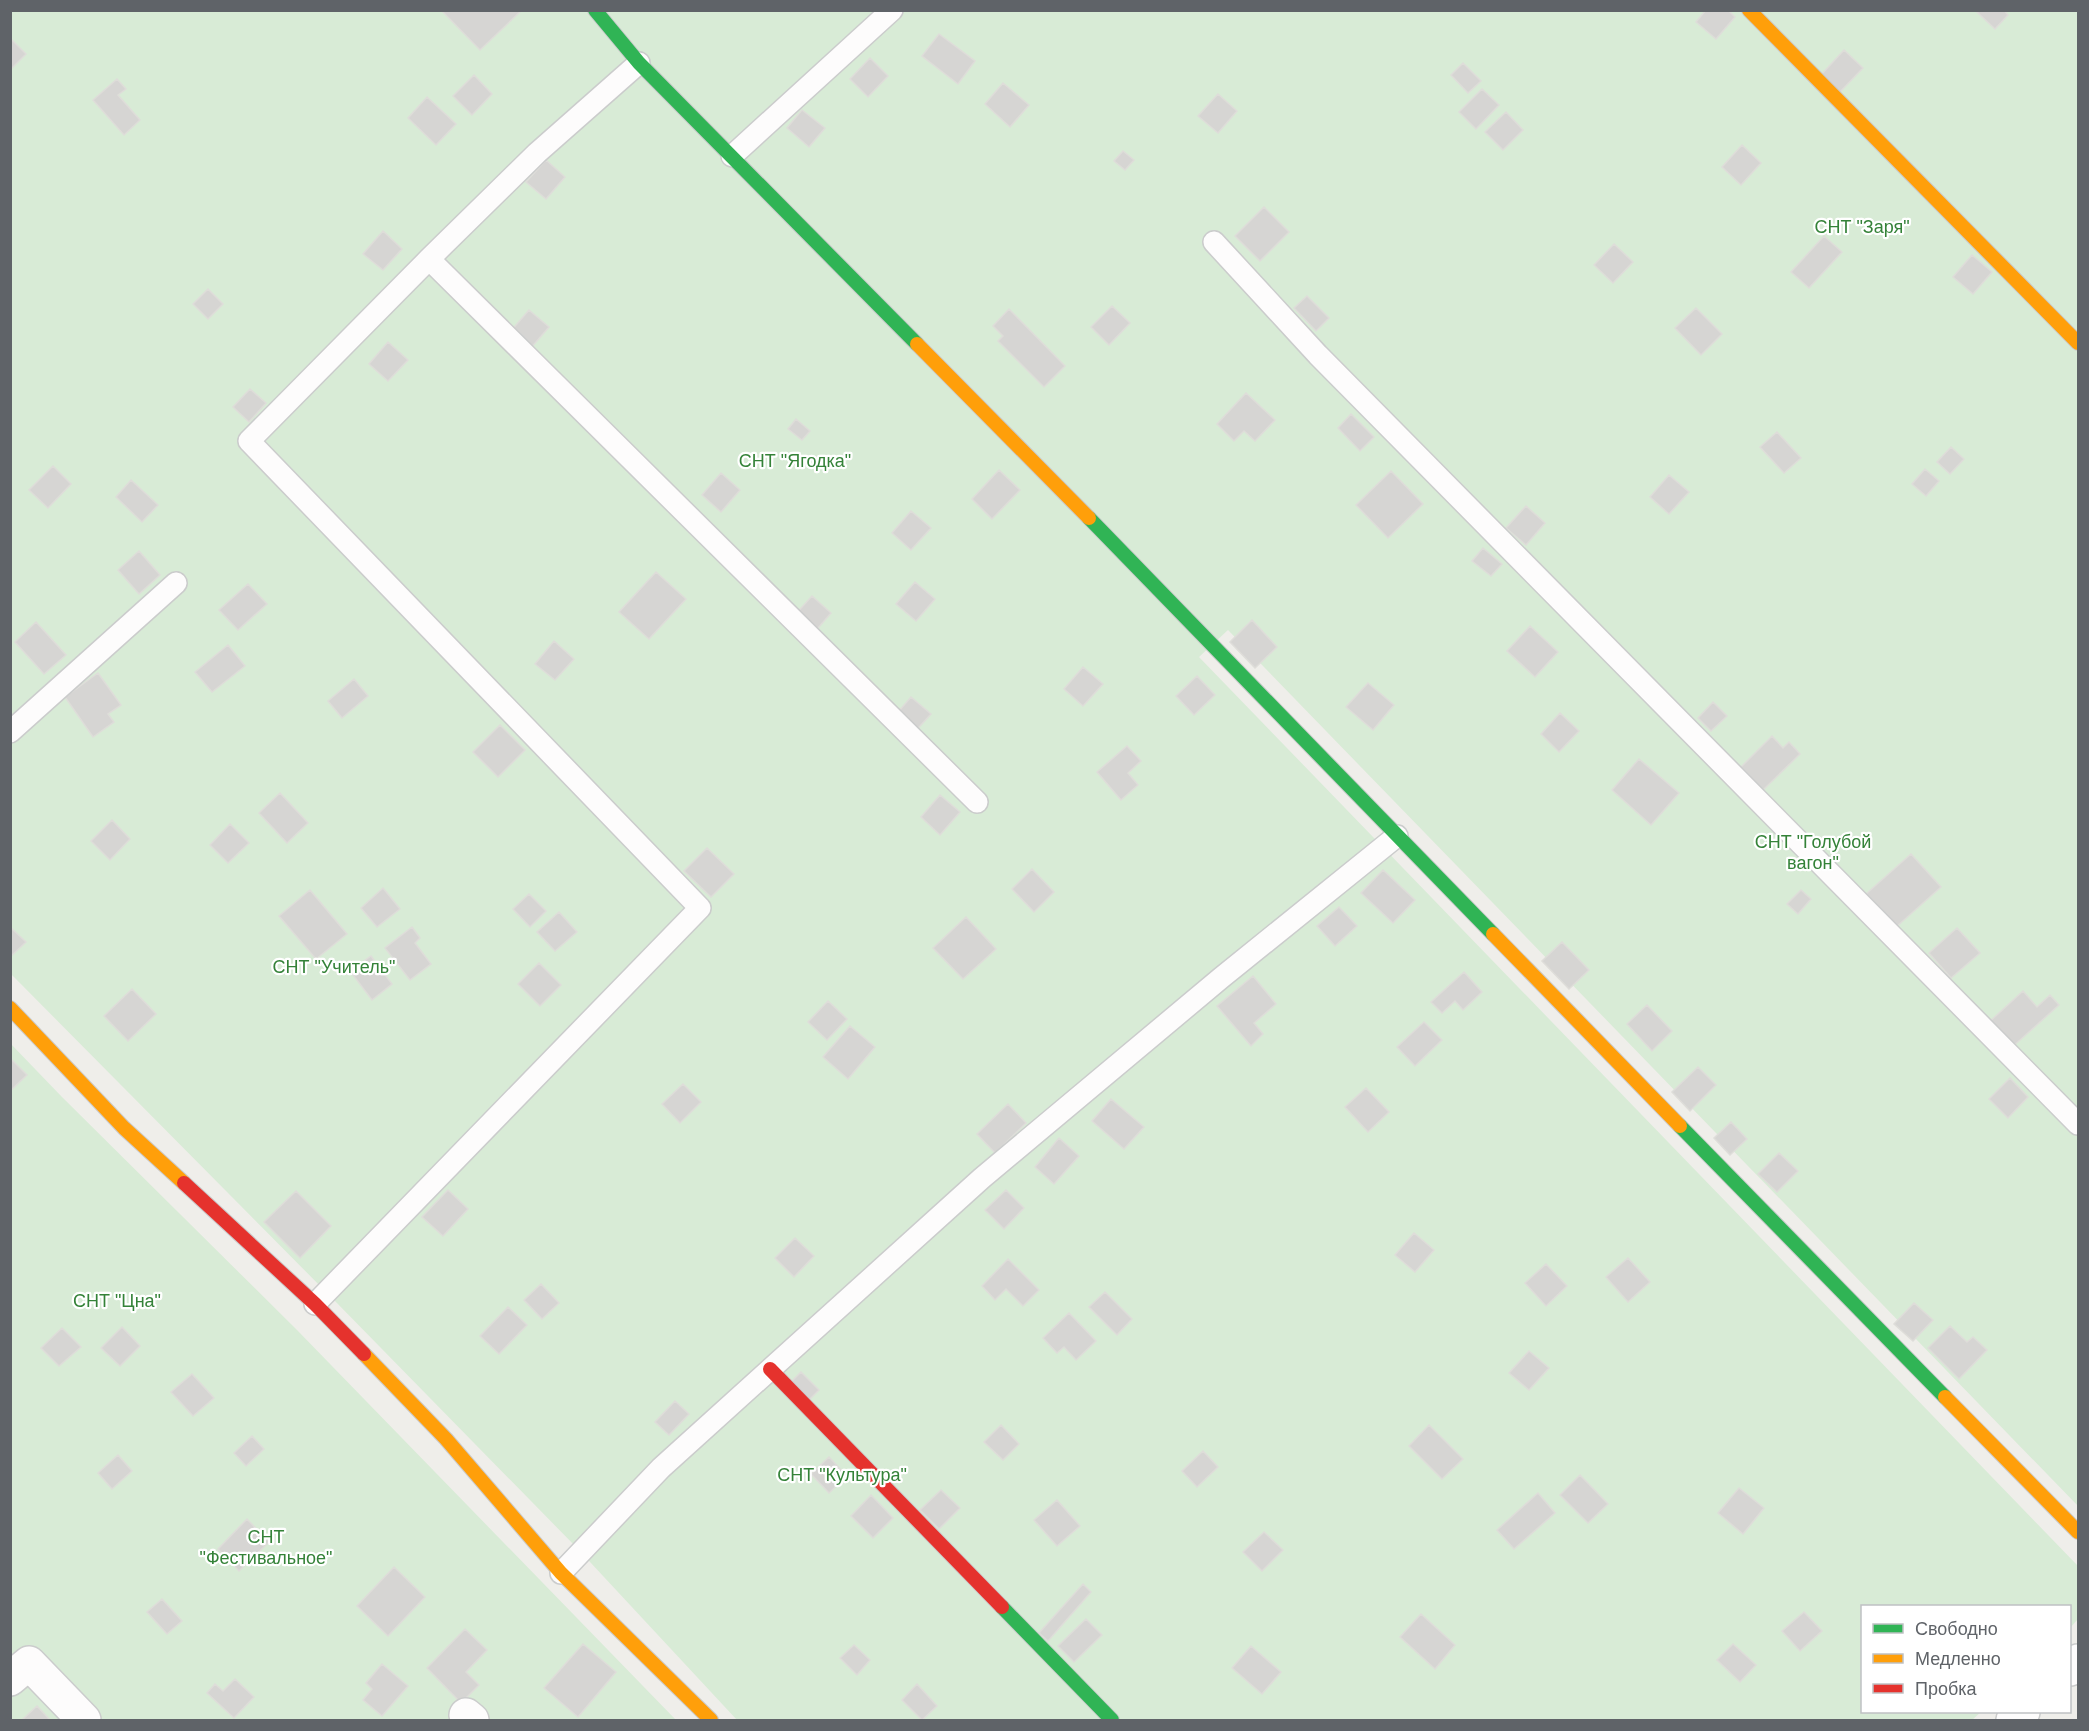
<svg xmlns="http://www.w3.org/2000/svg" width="2089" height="1731" font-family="Arial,sans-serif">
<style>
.green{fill:#d8ebd6}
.building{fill:#d6d5d3;stroke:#deddd9;stroke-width:1.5}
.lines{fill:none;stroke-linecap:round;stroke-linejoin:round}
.lane-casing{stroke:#cbcccc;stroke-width:24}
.street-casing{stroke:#cbcccc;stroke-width:36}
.fast-casing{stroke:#cacacb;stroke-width:16}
.slow-casing{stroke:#cacacb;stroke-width:16}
.jam-casing{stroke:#cacacb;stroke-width:16}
.lane{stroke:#fdfcfc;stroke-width:21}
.street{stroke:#fdfcfc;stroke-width:33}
.fast{stroke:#30b455;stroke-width:14}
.slow{stroke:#ff9f0a;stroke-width:14}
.jam{stroke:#e5322d;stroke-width:14}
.labels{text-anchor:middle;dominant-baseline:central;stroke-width:4.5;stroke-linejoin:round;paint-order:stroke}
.park-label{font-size:18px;fill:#348238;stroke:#fff}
</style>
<rect width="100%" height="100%" fill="#efeeea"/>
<!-- green -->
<path class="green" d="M10,11H2078V1506L1228,630L1199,657L2078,1566V1619L2070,1628V1606H1862V1712H1981L1972,1720H737L577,1548L333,1299L11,974Z
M10,1043L62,1097L297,1330L676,1720H11Z"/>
<!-- building -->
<path class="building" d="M441,10H522L480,50Z
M1706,10H1728L1735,17L1716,39L1696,22Z
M1978,10H2004L2008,15L1995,29L1977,12Z
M939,34L975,61L958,84L922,56Z
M10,38L26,54L10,70Z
M1844,50L1863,68L1838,94L1820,76Z
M870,58L888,76L868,97L850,79Z
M1463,63L1481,81L1468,93L1451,75Z
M474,75L492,94L472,115L453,96Z
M117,79L126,89L118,95L140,120L124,135L93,100Z
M1003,83L1029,105L1010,127L985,104Z
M1482,89L1499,105L1476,129L1459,112Z
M1218,94L1237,111L1218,133L1198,116Z
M427,97L456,124L436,145L408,118Z
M802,110L825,128L809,147L787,128Z
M1506,112L1523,130L1503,150L1485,132Z
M1742,145L1761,163L1741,185L1722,167Z
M1123,151L1134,160L1125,170L1114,161Z
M546,160L565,177L546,199L526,182Z
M1264,207L1289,232L1260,261L1235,236Z
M383,231L402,249L383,270L363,254Z
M1824,236L1842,252L1809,288L1791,272Z
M1614,244L1633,262L1613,283L1594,265Z
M1972,255L1992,272L1973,294L1953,277Z
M208,289L223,304L208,319L193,304Z
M1307,296L1329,318L1316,331L1294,308Z
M1112,306L1130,323L1109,345L1091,327Z
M1696,308L1722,334L1701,355L1675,328Z
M1009,309L1065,366L1044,387L998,341L1003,336L993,326Z
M529,310L549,327L530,349L510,332Z
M388,342L408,360L388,381L369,364Z
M250,389L266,403L249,422L233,407Z
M1246,393L1275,420L1255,441L1244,431L1234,441L1217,424Z
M1351,414L1374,437L1360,451L1338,428Z
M796,419L810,431L802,440L788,429Z
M1777,432L1801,458L1784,473L1760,447Z
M1951,447L1964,459L1950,474L1937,462Z
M53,466L71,484L48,508L29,490Z
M1925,469L1939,481L1926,496L1912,484Z
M999,470L1020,490L992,519L972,499Z
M1391,471L1423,504L1388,538L1356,505Z
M721,473L740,490L721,512L702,495Z
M1669,475L1689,492L1669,514L1650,497Z
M131,480L158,505L142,522L116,497Z
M1526,506L1545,523L1526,545L1506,528Z
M911,511L931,528L911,550L892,533Z
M1483,548L1502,564L1491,576L1472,561Z
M139,551L160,575L139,594L118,570Z
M656,572L686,599L649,639L619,612Z
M915,582L935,599L916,621L896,604Z
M248,584L267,604L238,630L219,610Z
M812,596L831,613L812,635L792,618Z
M1252,620L1277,647L1255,668L1230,642Z
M36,622L66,655L44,674L15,642Z
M1530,626L1558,652L1535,677L1507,651Z
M554,641L574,659L555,680L535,664Z
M228,645L245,666L212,692L195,672Z
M1083,667L1103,684L1083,706L1064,689Z
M98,673L121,705L108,714L114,722L93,737L65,697Z
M1197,676L1215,695L1194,715L1176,696Z
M354,679L368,696L342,718L328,701Z
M1368,683L1394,705L1373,730L1346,707Z
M911,697L931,714L911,736L892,719Z
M1713,702L1727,716L1711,731L1698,718Z
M1560,713L1579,731L1559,752L1541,734Z
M500,725L525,750L498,777L473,752Z
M1772,736L1783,748L1789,742L1800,754L1763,790L1741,767Z
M1127,746L1141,761L1128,773L1138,785L1121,800L1097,772Z
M1639,759L1679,793L1651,825L1612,790Z
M280,793L308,823L287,843L259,813Z
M940,795L960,812L940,835L921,817Z
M112,820L130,839L110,860L91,841Z
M230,824L249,843L228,863L210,845Z
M707,848L734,874L711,897L684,871Z
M1911,854L1941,887L1895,928L1866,894Z
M1032,869L1054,892L1034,912L1012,889Z
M1383,870L1415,900L1393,923L1361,893Z
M383,888L400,909L377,927L361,908Z
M310,890L347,934L316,959L279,916Z
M1801,890L1811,899L1798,914L1787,904Z
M529,894L546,911L530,927L513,909Z
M1339,907L1357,926L1335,946L1317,926Z
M559,912L577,932L555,951L537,932Z
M966,917L996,949L963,979L933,948Z
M10,927L26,942L10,957Z
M412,927L420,938L415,943L431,964L410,980L385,948Z
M1957,928L1980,953L1951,978L1929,953Z
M1562,942L1589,970L1569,989L1542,961Z
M371,956L392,984L372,1000L350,971Z
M539,963L561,985L540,1006L518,984Z
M1464,972L1482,992L1463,1010L1455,1001L1442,1013L1431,1002Z
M1253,976L1276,1004L1254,1023L1263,1034L1251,1046L1217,1006Z
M132,989L156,1014L128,1041L104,1016Z
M2023,991L2037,1007L2050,995L2059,1005L2010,1049L1987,1024Z
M828,1001L847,1019L827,1040L808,1022Z
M1647,1005L1672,1031L1652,1051L1627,1024Z
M1424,1022L1442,1040L1415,1066L1397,1047Z
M850,1026L875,1047L848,1079L823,1057Z
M10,1058L27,1075L10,1091Z
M1698,1067L1716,1085L1690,1111L1672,1092Z
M2010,1078L2028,1097L2008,1118L1989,1099Z
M683,1084L701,1102L680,1123L662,1104Z
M1366,1088L1389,1112L1368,1132L1345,1107Z
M1111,1099L1144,1127L1124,1149L1092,1121Z
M1008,1104L1026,1123L995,1153L977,1134Z
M1731,1122L1747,1139L1730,1155L1714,1138Z
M1059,1138L1079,1156L1054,1184L1035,1167Z
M1779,1153L1798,1171L1777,1192L1758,1174Z
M448,1190L468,1209L443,1236L422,1217Z
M1006,1190L1024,1208L1004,1229L985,1210Z
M296,1191L331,1226L300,1258L264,1222Z
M1414,1233L1434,1250L1415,1272L1395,1255Z
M795,1238L814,1256L794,1277L775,1258Z
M1628,1258L1650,1282L1628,1302L1606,1277Z
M1008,1259L1039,1290L1023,1306L1006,1289L995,1300L982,1286Z
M1546,1264L1567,1286L1546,1306L1525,1283Z
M541,1284L559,1303L542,1319L524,1300Z
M1105,1292L1132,1319L1117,1335L1089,1307Z
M1914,1303L1933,1320L1913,1341L1894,1324Z
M508,1307L527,1325L499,1354L480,1336Z
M1069,1313L1096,1341L1076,1360L1064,1347L1057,1353L1043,1338Z
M1950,1326L1967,1342L1973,1337L1987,1350L1959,1379L1928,1348Z
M122,1327L140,1346L120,1366L101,1348Z
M62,1328L81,1347L59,1366L41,1348Z
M1529,1351L1549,1368L1529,1390L1509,1373Z
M801,1372L819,1390L808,1401L790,1383Z
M192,1374L214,1398L193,1416L171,1392Z
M675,1401L689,1414L669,1435L655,1422Z
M1001,1425L1019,1444L1003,1460L984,1442Z
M1429,1425L1463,1459L1442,1479L1409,1446Z
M252,1436L264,1449L246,1466L234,1453Z
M1203,1451L1218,1467L1197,1487L1182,1471Z
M118,1455L132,1471L112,1489L98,1473Z
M829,1457L847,1476L829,1493L811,1474Z
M1580,1475L1608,1504L1588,1523L1560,1495Z
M1739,1488L1764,1508L1743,1534L1718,1513Z
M941,1490L960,1508L939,1529L920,1510Z
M1538,1493L1555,1513L1514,1549L1497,1530Z
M871,1495L893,1518L873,1538L851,1516Z
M1057,1500L1080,1526L1057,1546L1034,1520Z
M247,1519L269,1542L239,1571L218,1549Z
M1264,1532L1283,1550L1262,1571L1243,1552Z
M394,1567L425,1597L388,1636L357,1606Z
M1083,1584L1091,1592L1048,1641L1039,1633Z
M162,1599L182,1621L167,1634L147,1612Z
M1804,1612L1822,1631L1800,1651L1782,1631Z
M1421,1614L1455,1645L1435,1669L1400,1637Z
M1086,1619L1102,1635L1074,1662L1058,1646Z
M465,1629L487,1650L466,1672L479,1685L461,1703L427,1668Z
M583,1644L616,1672L578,1717L544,1688Z
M1733,1644L1756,1665L1740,1682L1717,1660Z
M854,1645L870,1660L857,1675L840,1658Z
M1251,1646L1281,1672L1262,1694L1232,1668Z
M382,1664L408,1686L382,1716L363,1700L372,1689L366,1683Z
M235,1679L254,1697L234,1718L207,1693L215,1684L223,1691Z
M917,1684L937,1706L922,1720L902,1700Z
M37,1706L50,1720H22Z"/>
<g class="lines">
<defs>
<path id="lane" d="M732,156L892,10
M1214,242L1318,355L2078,1124
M429,259L977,802
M10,732L176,583
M315,1304L700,908L249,441L429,259L537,153L639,63
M561,1573L661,1468L982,1178L1221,978L1397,836"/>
<path id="street" d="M2070,1669L2078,1661
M10,1679L29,1663L84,1720
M466,1715L472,1720
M2013,1720L2023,1712"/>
<path id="fast" d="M595,10L639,63L917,344
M1089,518L1493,934
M1680,1126L1945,1397
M1002,1607L1112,1720"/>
<path id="slow" d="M1749,10L2078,343
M917,344L1089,518
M1493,934L1680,1126
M10,1008L124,1128L184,1183
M364,1354L446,1439L561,1573L711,1720
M1945,1397L2078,1532"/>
<path id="jam" d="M184,1183L315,1304L364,1354
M770,1369L1002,1607"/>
</defs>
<!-- lane casing -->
<use href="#lane" class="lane-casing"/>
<!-- street casing -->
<use href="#street" class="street-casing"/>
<!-- fast casing -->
<use href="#fast" class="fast-casing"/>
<!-- slow casing -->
<use href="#slow" class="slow-casing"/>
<!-- jam casing -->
<use href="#jam" class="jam-casing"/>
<!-- lane -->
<use href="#lane" class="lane"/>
<!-- street -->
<use href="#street" class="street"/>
<!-- fast -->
<use href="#fast" class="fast"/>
<!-- slow -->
<use href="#slow" class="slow"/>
<!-- jam -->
<use href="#jam" class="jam"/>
</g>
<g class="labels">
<!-- park labels -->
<g class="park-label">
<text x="1862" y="227">СНТ "Заря"</text>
<text x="795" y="461">СНТ "Ягодка"</text>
<text x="1813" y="842">СНТ "Голубой<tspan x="1813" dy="21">вагон"</tspan></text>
<text x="334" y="967">СНТ "Учитель"</text>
<text x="117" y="1301">СНТ "Цна"</text>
<text x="842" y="1475">СНТ "Культура"</text>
<text x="266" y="1537">СНТ<tspan x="266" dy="21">"Фестивальное"</tspan></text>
</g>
</g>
<!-- border -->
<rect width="2089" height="1731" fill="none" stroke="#5f6368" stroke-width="24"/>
<!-- legend -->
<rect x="1861" y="1605" width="210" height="108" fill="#ffffff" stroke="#bfc1c3" stroke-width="1.5"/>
<rect x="1873" y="1624" width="30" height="9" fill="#30b455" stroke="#bfc1c3" stroke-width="1.5"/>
<text x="1915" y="1635" font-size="18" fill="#5f6368">Свободно</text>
<rect x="1873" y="1654" width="30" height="9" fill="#ff9f0a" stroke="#bfc1c3" stroke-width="1.5"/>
<text x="1915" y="1665" font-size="18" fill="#5f6368">Медленно</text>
<rect x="1873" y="1684" width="30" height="9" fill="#e5322d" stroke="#bfc1c3" stroke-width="1.5"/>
<text x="1915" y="1695" font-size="18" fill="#5f6368">Пробка</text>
</svg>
